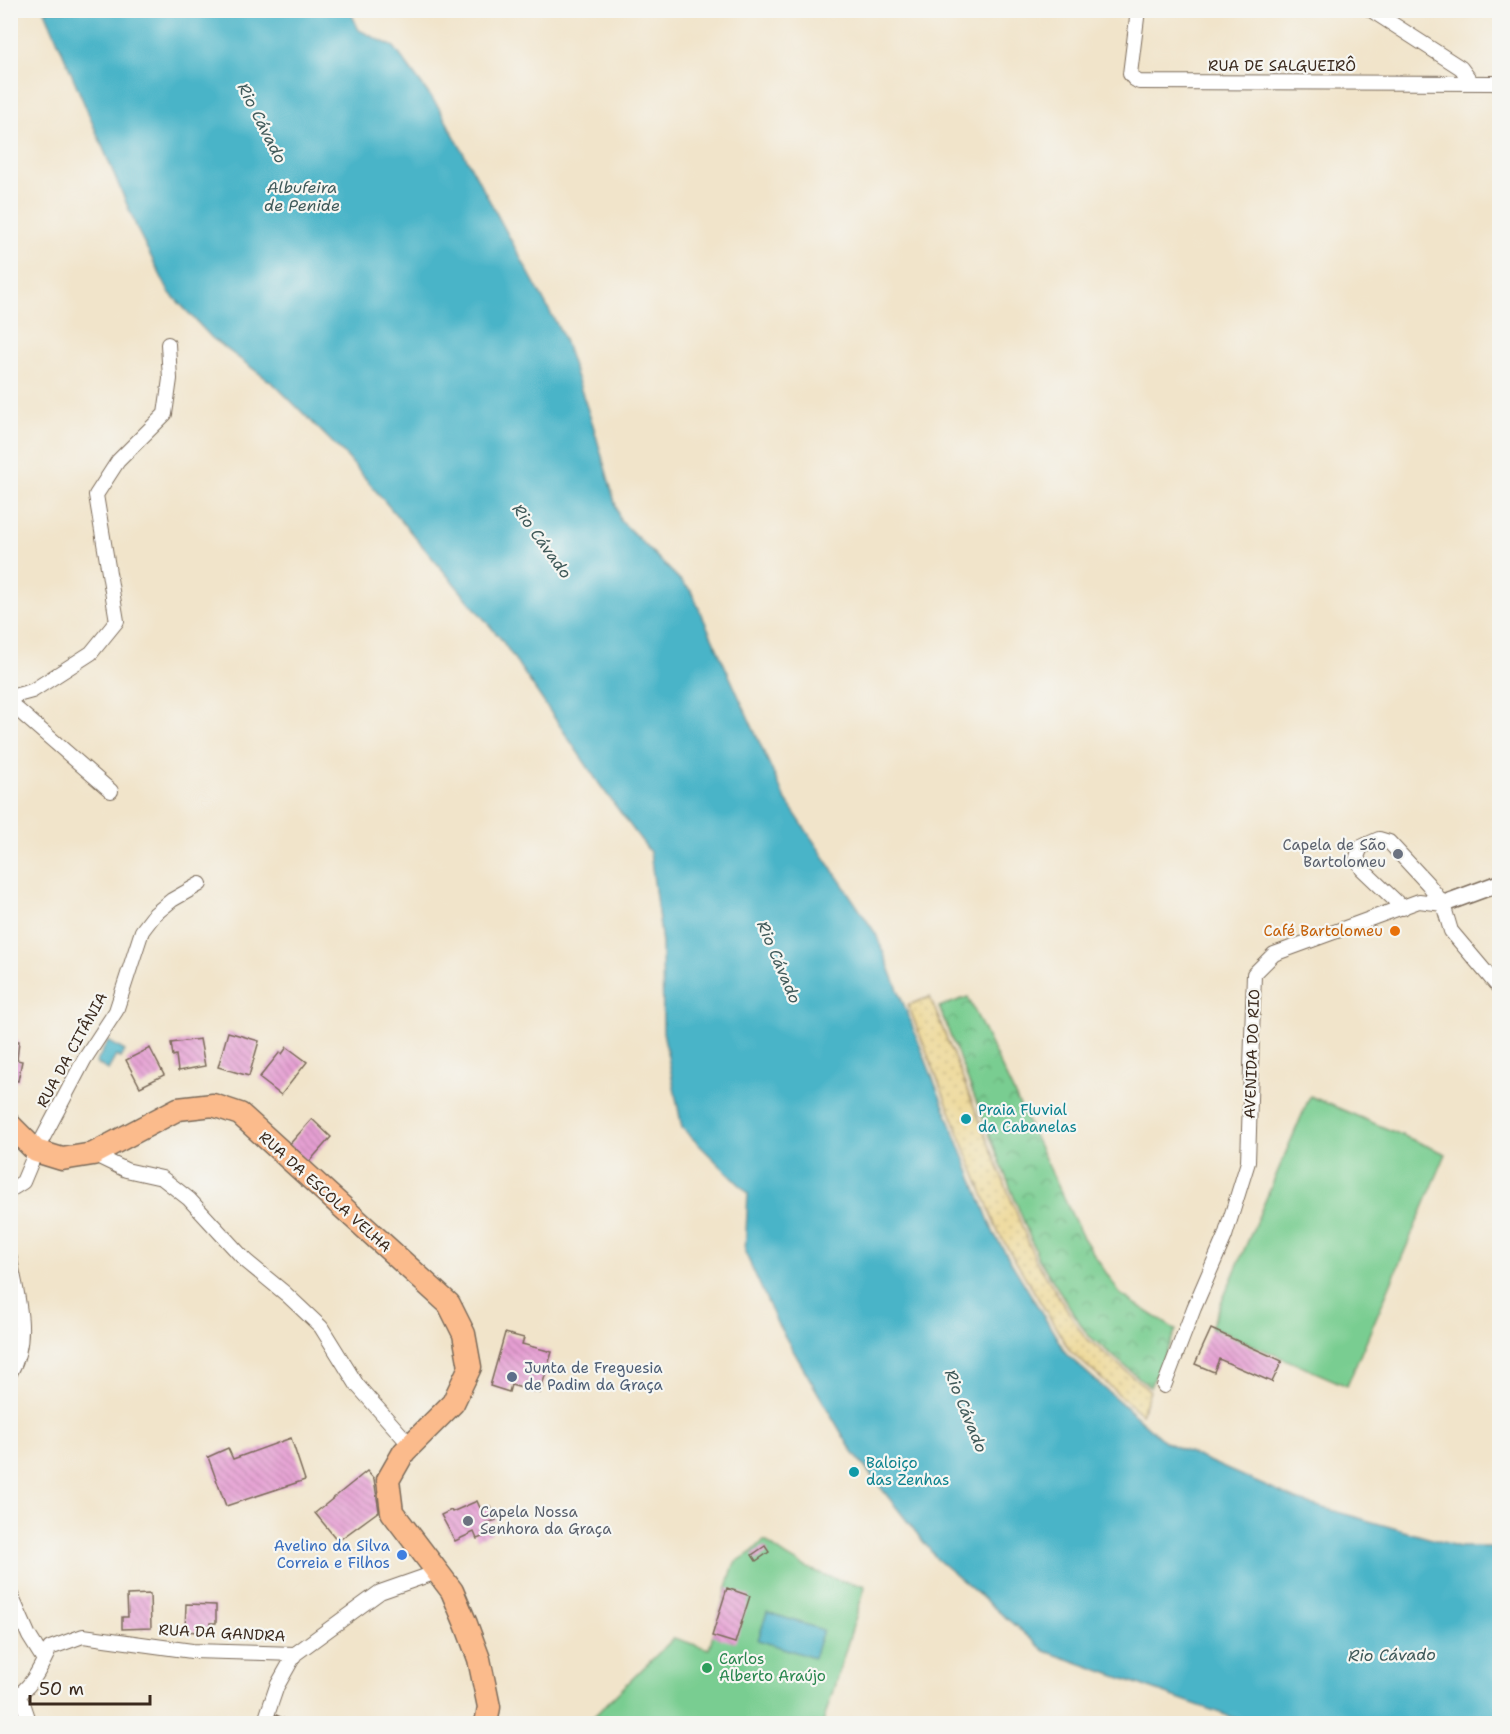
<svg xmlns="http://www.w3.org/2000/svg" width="1510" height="1734" font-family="'Shantell Sans',sans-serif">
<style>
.sand{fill:url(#sand-dots);stroke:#94825e;stroke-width:1.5}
.park{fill:url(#park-crowns);stroke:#5a7c58;stroke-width:1.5}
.garden{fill:#79cd91;stroke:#5a7c58;stroke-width:1.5}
.water{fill:#4ab4c8;stroke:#426f73;stroke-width:1.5}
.building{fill:url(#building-back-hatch)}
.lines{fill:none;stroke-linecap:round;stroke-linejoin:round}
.minor-casing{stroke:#7b6b5a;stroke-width:16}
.tertiary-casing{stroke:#7b6b5a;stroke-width:19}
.primary-casing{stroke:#7b6b5a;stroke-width:25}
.minor{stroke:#fff;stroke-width:14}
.tertiary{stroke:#fff;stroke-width:16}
.primary{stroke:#fbbb8c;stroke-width:22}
.worship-dot{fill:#6b7280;stroke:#f6f6f2;stroke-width:2}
.food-dot{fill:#e8710a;stroke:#f6f6f2;stroke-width:2}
.culture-dot{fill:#0f9aa8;stroke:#f6f6f2;stroke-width:2}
.service-dot{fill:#5c6f8a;stroke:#f6f6f2;stroke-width:2}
.shop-dot{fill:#3f7fe0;stroke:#f6f6f2;stroke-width:2}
.leisure-dot{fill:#2e9e5b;stroke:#f6f6f2;stroke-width:2}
.labels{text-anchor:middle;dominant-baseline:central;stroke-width:4.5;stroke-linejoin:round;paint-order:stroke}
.street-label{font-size:15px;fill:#3b2a1e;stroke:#f6f6f2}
.worship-label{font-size:15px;fill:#5b616d;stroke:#f6f6f2;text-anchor:end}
.food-label{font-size:15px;fill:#c56008;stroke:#f6f6f2;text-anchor:end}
.culture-label{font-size:15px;fill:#0d838f;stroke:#f6f6f2;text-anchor:start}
.service-label{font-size:15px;fill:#4e5e75;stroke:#f6f6f2;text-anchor:start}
.shop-label{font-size:15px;fill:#366cbe;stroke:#f6f6f2;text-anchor:end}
.leisure-label{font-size:15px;fill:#27864d;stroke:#f6f6f2;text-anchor:start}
.water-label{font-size:16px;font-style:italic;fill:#405a5a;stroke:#f6f6f2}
</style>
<defs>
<pattern id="sand-dots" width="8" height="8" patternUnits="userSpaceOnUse" patternTransform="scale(1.5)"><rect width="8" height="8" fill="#eeda9e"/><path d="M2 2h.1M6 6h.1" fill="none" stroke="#cdbb88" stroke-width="1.8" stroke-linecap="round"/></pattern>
<pattern id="park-crowns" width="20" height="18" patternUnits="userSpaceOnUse" patternTransform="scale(1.5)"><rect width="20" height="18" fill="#79cd91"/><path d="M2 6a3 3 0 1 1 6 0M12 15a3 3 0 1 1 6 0" fill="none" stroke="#64a776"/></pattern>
<pattern id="building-back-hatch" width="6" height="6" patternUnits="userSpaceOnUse" patternTransform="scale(1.5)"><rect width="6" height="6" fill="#e69fd3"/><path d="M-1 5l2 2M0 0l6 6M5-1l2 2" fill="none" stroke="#bc82ab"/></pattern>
</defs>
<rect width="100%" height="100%" fill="#f6f6f2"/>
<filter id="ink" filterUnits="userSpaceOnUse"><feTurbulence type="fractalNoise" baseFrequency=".0167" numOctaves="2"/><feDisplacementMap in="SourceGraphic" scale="12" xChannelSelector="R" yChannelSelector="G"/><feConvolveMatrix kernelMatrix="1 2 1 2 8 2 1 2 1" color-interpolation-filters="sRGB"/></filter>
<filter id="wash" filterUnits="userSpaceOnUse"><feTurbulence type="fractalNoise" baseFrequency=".008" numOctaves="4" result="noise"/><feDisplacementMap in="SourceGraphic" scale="24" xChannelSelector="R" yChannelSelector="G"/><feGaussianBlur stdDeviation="1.35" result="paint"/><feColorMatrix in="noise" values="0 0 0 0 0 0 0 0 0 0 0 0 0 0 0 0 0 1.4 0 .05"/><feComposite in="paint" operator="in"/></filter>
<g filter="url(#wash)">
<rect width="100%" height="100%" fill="#f1e4ca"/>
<!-- sand -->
<path class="sand" d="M930,997L1035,1259L1084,1336L1150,1391L1141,1414L1070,1351L998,1232L908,1005Z"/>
<!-- park -->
<path class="park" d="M968,997L1082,1236L1120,1294L1176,1330L1150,1387L1087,1334L1038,1258L939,1007Z"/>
<!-- garden -->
<path class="garden" d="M1310,1096L1446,1154L1347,1386L1211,1327Z
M763,1541H766C790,1562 831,1582 864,1585L865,1587L823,1723L586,1724L674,1638L709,1649L733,1567L735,1563L753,1551Z"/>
<!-- water -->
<path class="water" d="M45,11H350L359,30L394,47L439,108L562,334L593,425L620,520L691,591L785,799L876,934L994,1234L1067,1355L1165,1442L1299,1501L1460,1547H1499V1723H1248L1045,1651L937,1559L852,1451L777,1323L745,1252L748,1193L682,1128L663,1032L662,943L650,852L600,785L501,639L348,458L276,386L212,338L169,292L139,233Z
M108,1041L125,1051L120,1058L116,1056L108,1070L96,1063Z
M767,1612L823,1630L814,1658L758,1640Z"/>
<g id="blocks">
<!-- building -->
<path class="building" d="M10,1032L16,1033L14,1040L19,1041L17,1060L22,1061L18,1081L10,1079Z
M228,1032L259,1041L249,1076L218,1067Z
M200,1039L205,1066L178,1071L176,1055L173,1056L171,1043Z
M287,1047L307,1062L281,1095L259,1078L280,1052L282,1054Z
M150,1048L164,1075L140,1087L126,1060Z
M312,1119L331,1137L308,1163L288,1146Z
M1211,1329L1282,1361L1272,1382L1219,1359L1214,1372L1195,1364Z
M505,1333L524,1338L522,1344L552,1352L540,1393L511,1385L509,1392L490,1386Z
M291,1438L305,1480L226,1506L208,1457L228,1448L233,1459Z
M367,1471L374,1479L379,1511L338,1541L315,1513Z
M477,1501L481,1510L490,1506L496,1520L487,1523L492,1533L477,1539L474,1532L455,1541L441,1515L451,1510L452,1512Z
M765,1546L769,1552L756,1561L752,1555Z
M727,1588L750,1596L735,1643L712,1636Z
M150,1594L151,1628L122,1629V1617H128L127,1595Z
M186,1604L216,1605V1623H210V1633L185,1631Z
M274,1714L295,1724H270Z
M225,1719L226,1724H207V1721Z"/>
</g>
</g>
<g filter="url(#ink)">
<use href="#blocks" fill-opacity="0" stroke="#7b6b5a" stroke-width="1.5"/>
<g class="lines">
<defs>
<path id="minor" d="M1138,10L1130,74L1134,79L1139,82L1493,83L1500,86
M1371,10L1461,68L1472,83
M10,697L32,691L91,653L117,621L96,495L118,461L165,414L170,379L168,344
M10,703L111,791
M1403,908L1362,869L1357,857L1361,847L1379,839L1389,842L1428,884L1443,904L1451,931L1500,989
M93,1154L126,1170L162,1178L189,1199L246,1261L286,1294L321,1327L357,1385L410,1445
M10,1190L23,1182L36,1151L84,1060L116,1011L142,931L155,914L172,900L200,884
M10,1259C17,1296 31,1338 10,1373
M1164,1386L1194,1308L1225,1236L1248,1162L1254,974L1274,954L1419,901L1443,904
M10,1593L29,1636L44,1660
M18,1696L24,1706L30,1724
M10,1701C31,1689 40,1669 50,1648L83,1636L192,1651L295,1654L380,1592L437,1572
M264,1724L277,1686L295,1654"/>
<path id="tertiary" d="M1443,904L1500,883"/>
<path id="primary" d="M10,1125L36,1151L62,1159L93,1154L178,1109L213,1105L240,1114L449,1304L464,1334L470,1367L453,1403L404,1452L388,1480L392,1512L452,1591L466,1624L479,1659L489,1707L486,1724"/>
</defs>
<!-- minor casing -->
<use href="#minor" class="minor-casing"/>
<!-- tertiary casing -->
<use href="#tertiary" class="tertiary-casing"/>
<!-- primary casing -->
<use href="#primary" class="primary-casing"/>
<!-- minor -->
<use href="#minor" class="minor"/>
<!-- tertiary -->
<use href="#tertiary" class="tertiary"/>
<!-- primary -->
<use href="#primary" class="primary"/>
</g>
</g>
<!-- markers -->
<g class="worship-dot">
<circle cx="1398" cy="854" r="6"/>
<circle cx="468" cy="1521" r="6"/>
</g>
<circle class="food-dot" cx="1395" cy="931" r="6"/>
<g class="culture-dot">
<circle cx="966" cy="1119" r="6"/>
<circle cx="854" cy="1472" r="6"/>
</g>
<circle class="service-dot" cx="512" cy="1377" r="6"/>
<circle class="shop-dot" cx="402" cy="1555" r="6"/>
<circle class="leisure-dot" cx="707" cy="1668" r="6"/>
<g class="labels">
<!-- street labels -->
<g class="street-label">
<text x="1282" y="66">RUA DE SALGUEIRÔ</text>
<text transform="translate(72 1050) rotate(-61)">RUA DA CITÂNIA</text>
<text transform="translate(1252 1054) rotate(-88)">AVENIDA DO RIO</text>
<text transform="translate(325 1192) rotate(42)">RUA DA ESCOLA VELHA</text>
<text transform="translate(222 1633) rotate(3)">RUA DA GANDRA</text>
</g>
<!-- worship labels -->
<g class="worship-label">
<text x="1386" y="845">Capela de São<tspan x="1386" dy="17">Bartolomeu</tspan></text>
<text x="480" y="1512" text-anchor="start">Capela Nossa<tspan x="480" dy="17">Senhora da Graça</tspan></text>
</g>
<!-- food labels -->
<g class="food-label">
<text x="1383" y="931">Café Bartolomeu</text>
</g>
<!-- culture labels -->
<g class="culture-label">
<text x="978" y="1110">Praia Fluvial<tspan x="978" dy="17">da Cabanelas</tspan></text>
<text x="866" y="1463">Baloiço<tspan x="866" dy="17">das Zenhas</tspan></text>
</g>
<!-- service labels -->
<g class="service-label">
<text x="524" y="1368">Junta de Freguesia<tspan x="524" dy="17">de Padim da Graça</tspan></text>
</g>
<!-- shop labels -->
<g class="shop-label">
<text x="390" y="1546">Avelino da Silva<tspan x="390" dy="17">Correia e Filhos</tspan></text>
</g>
<!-- leisure labels -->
<g class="leisure-label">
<text x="719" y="1659">Carlos<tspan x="719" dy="17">Alberto Araújo</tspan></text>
</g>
<!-- water labels -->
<g class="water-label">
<text transform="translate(262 123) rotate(63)">Rio Cávado</text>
<text x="302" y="187">Albufeira<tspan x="302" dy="18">de Penide</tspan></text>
<text transform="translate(542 541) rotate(54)">Rio Cávado</text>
<text transform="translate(779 962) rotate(67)">Rio Cávado</text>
<text transform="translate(966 1411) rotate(68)">Rio Cávado</text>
<text transform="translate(1392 1655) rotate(-1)">Rio Cávado</text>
</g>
</g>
<!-- margin -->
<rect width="1510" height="1734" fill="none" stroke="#f6f6f2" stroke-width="36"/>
<!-- scale -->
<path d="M30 1695v9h120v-9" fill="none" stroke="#3b2a1e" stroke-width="3"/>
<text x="39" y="1695" font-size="18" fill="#3b2a1e" stroke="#f6f6f2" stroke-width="4.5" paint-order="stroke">50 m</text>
</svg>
